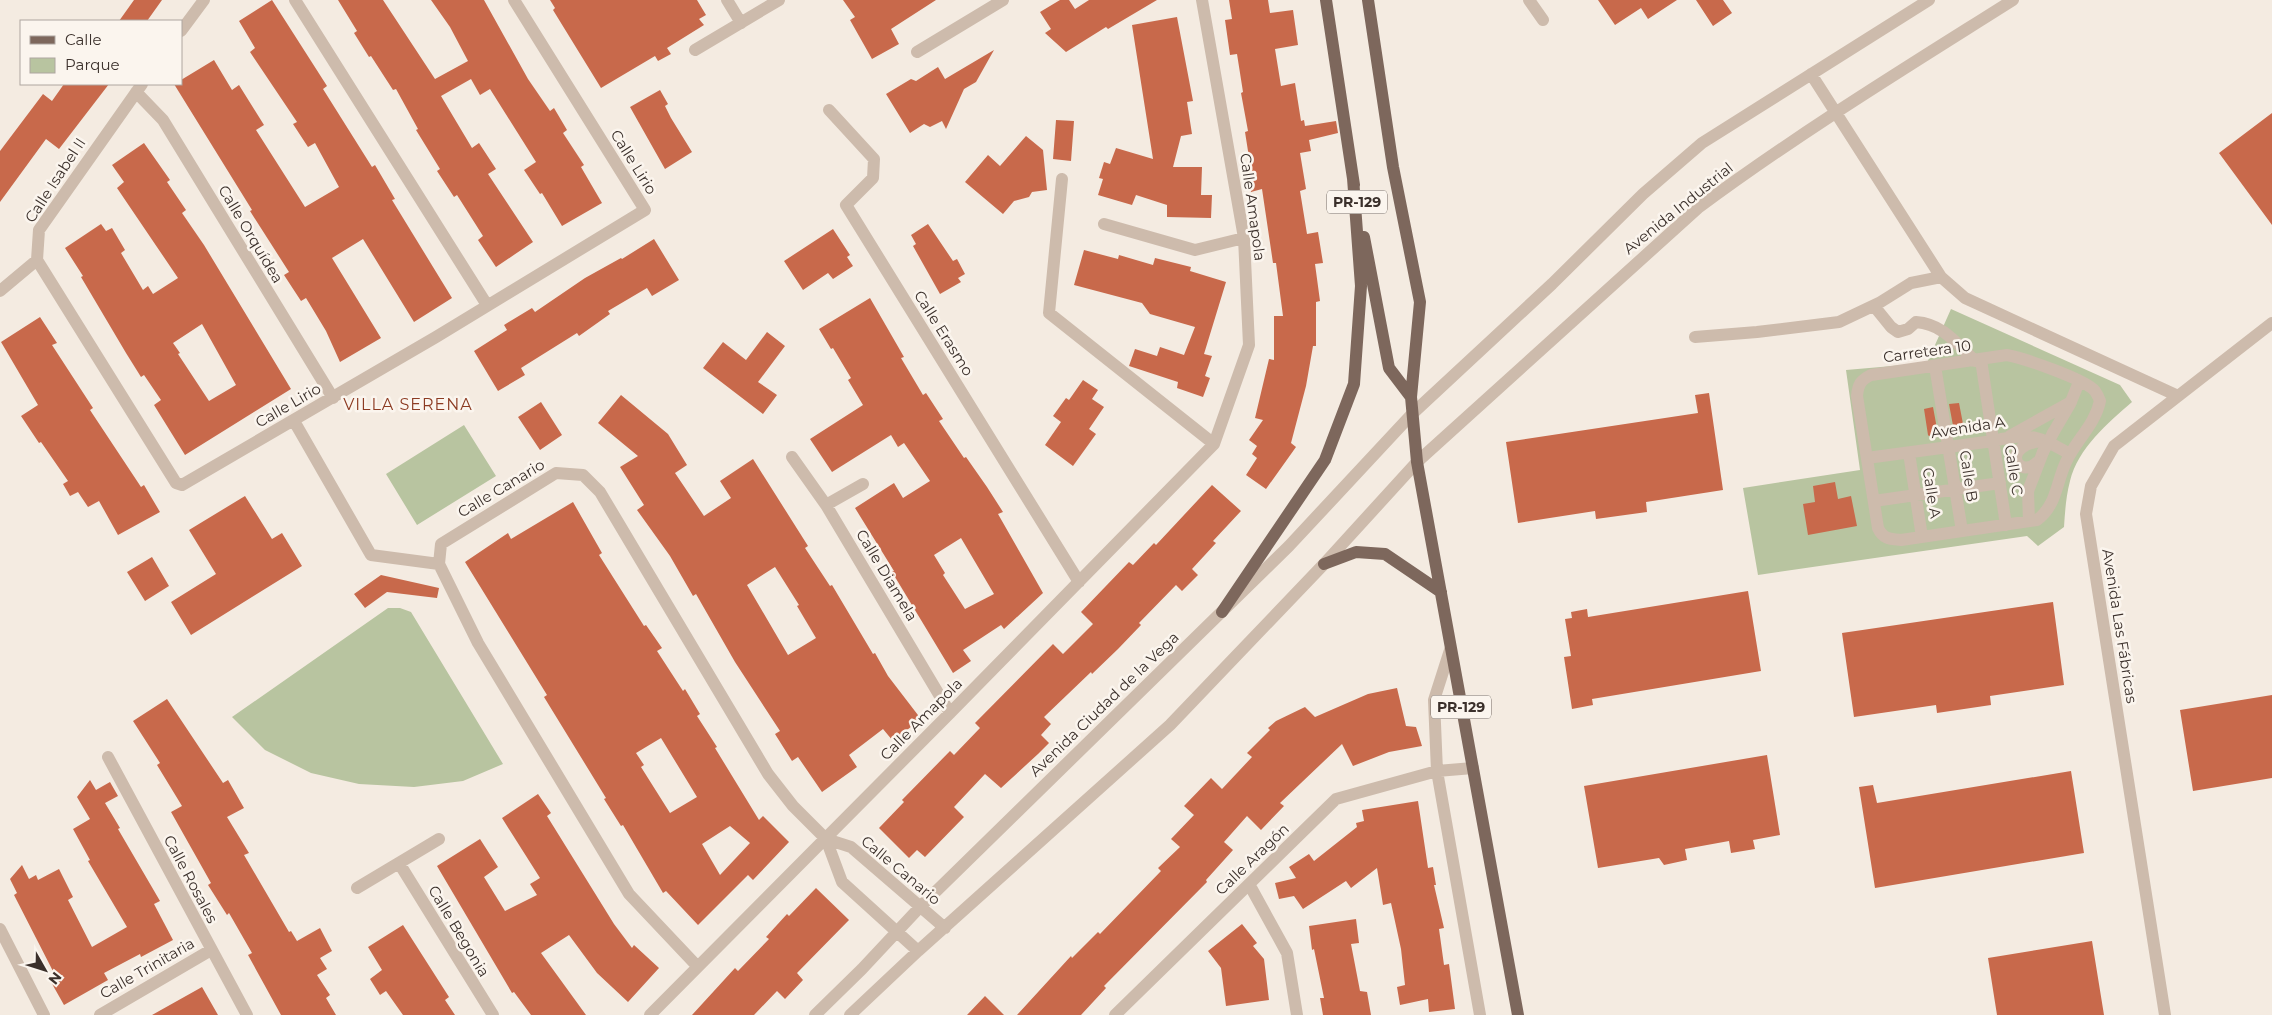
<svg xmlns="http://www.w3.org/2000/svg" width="2272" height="1015" font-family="Montserrat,sans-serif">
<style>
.green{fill:#b8c4a0}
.building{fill:#c8694b;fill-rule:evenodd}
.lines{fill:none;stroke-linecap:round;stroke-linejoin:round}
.minor{stroke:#cdbbac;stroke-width:12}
.major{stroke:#7d675c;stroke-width:12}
.minor-bridge{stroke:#cdbbac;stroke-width:12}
.labels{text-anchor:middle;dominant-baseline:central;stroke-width:5;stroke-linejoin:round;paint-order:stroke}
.shield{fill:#fbf5ee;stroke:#756b66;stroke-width:1}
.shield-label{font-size:14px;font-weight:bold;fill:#3b302b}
.street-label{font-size:15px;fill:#3b302b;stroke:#fbf5ee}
.neighbourhood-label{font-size:16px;letter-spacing:1px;fill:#8c3b22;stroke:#fbf5ee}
</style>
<rect width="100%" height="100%" fill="#f4ebe1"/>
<!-- green -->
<path class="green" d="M1951,309L2120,385L2132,402C2108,423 2078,448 2070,481C2066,496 2065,512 2064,527L2038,546L2027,536L1758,575L1743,488L1860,470L1846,370L1927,363Z
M464,425L496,476L417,525L386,474Z
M388,608H400L411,612L503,764L463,781L414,787L359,784L311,773L265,750L232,717Z"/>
<!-- building -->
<path class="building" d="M134,0H162L147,21H119Z
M272,0L327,86L323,89L372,167L375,165L395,199L392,200L452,298L414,322L363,239L332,258L381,338L340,362L326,331L306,298L301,301L284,275L289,272L250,211L252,210L174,84H181V80L214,60L232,90L239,85L264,125L256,130L305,207L339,187L315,143L308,147L293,124L297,122L250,52L255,48L239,21Z
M338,0H383L435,79L468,61L450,27L431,0H484L528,79L550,111L554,108L567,130L563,133L584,165L581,167L602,203L562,226L542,193L540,194L524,170L536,162L490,89L480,95L471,79L441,96L472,148L479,143L496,169L488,174L533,242L496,267L478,240L483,236L457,195L454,197L437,171L440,169L416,130L418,129L396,89L393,90L371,56L369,57L354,33L357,31Z
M550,0H697L706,15L699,19L704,25L667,48L671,54L658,61L655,56L601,88L553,10L555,8Z
M843,0H936L891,29L899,44L872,59L850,20L855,17Z
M1060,0H1069L1075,9L1089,0H1157L1108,29L1106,27L1066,52L1045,33L1051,29L1040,12Z
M1229,0H1268L1270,13L1293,10L1298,45L1275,49L1281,86L1295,83L1301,121L1304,120L1305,126L1336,121L1338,133L1309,140L1311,151L1300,153L1306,189L1300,191L1307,234L1318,232L1323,263L1315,264L1320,301L1316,302V346H1313L1306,386L1291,443L1296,447L1266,489L1246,475L1257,458L1252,454L1257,446L1249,440L1263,420L1255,418L1269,359L1274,360V316H1283L1276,263H1273L1262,189L1251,192L1247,170H1251L1245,132L1248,131L1241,93L1243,92L1237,54L1230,55L1225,20L1232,19Z
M1598,0H1677L1648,19L1641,8L1615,25Z
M1696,0H1723L1732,13L1713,26Z
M1177,17L1193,101L1187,102L1192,134L1181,136L1173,167H1202L1201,195H1212L1211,218L1167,217V205L1136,195L1132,205L1098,195L1103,179L1099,178L1104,162L1110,164L1116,148L1153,159L1132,25Z
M994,50L976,82L964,89L946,129L942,121L930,127L924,124L910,133L886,94L911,79L916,81L938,67L945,79Z
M64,84H109L59,149L46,139L0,202V151L43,94L52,101Z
M660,90L668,104L665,106L671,118L692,152L665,169L630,107Z
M2272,113V225L2219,153Z
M1056,120L1074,121L1071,161L1053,159Z
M1026,136L1043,150L1047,190L1032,192L1029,197L1014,201L1003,214L965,182L988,155L1000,166Z
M144,143L170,180L167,182L186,210L182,213L204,245L291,389L185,455L154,405L161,400L144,375L141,377L126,353L81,277L83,276L65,248L101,224L106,231L112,228L125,250L121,253L143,290L148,286L153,294L178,278L117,188L124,182L112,165ZM202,324L236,385L209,401L178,354L180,353L173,343Z
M928,224L953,261L957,259L965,274L958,278L961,282L940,294L913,246L916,244L911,235Z
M833,229L850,255L847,257L853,266L833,279L828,273L803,290L784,261Z
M654,239L679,280L652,296L647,288L608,311L610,314L579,336L577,333L521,368L525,375L498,391L474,351L507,330L504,325L532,308L535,312L585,278L621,258L622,259Z
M1084,250L1118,259L1119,255L1153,265L1155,258L1191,267L1190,271L1226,282L1204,354L1212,356L1205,376L1210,378L1203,397L1177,388L1178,382L1129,366L1135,349L1157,356L1160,347L1184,355L1195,327L1150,314L1142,303L1074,285Z
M870,298L904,357L901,358L923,395L926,393L943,419L939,421L964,458L966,457L987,487L1003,512L998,514L1043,593L1004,629L1001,625L963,650L971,661L953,673L892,572L894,571L855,508L894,483L903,498L930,481L904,443L898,447L891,435L832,472L810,439L863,405L848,380L851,378L833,348L831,349L819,329ZM961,538L994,594L965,609L943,575L945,573L934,555Z
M40,317L57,343L52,345L93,408L90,410L141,487L144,485L160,512L118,535L99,501L88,507L78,492L70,496L63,484L68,481L41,442L39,443L21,416L38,405L1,342Z
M767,332L785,346L758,382L777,395L763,414L703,368L723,342L746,360Z
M1083,380L1098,390L1092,399L1104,407L1089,429L1096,434L1073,466L1045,445L1061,422L1053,416L1066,398L1069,400Z
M1709,393L1723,490L1646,502L1647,512L1596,519L1595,511L1518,523L1506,442L1698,413L1695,395Z
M621,395L668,434L687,465L675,473L704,516L731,498L720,481L753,459L808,546L805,548L830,586L832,585L873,654L875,653L888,676L921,719L893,741L883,729L849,755L857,767L822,792L798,757L792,761L775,734L780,731L735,662L696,594L693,596L670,556L637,510L644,505L620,467L638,456L598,423ZM775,567L799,605L797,606L816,638L788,655L747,585Z
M541,402L562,435L540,450L518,417Z
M1959,403L1964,429L1954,431L1949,404Z
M1933,407L1938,434L1929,436L1928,435L1924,409Z
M1835,482L1838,499L1851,496L1857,526L1808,535L1803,504L1815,502L1813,486Z
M1212,485L1241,511L1213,541L1216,543L1192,569L1198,575L1182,591L1176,585L1139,623L1141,625L1118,649L1092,674L1091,672L1044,717L1051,724L1041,735L1049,743L1038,754L1001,788L985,774L954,807L964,817L925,857L917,850L909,858L879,828L904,802L902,800L950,751L954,755L980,728L975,723L1053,644L1063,654L1093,624L1081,612L1129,562L1133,565L1154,543L1156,545Z
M245,496L272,539L282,533L302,566L191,635L171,602L216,574L189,530Z
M573,502L602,553L599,555L644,626L646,625L662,648L657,651L683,691L685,689L700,714L697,716L717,747L715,748L759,820L763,816L789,842L753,880L748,875L698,925L666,891L663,893L623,825L621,826L604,799L606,798L544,697L547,695L465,562L508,533L511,539ZM661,738L697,797L670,813L641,767L644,765L636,753ZM730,826L750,843L720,875L702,844Z
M152,557L169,586L145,601L127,572Z
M381,575L439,588L437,598L387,592L365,608L354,594Z
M1748,591L1761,671L1592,699L1593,705L1572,709L1564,657L1571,656L1565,619L1572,618L1571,612L1587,609L1588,617Z
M2053,602L2064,685L1990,696L1991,705L1937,713L1936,705L1854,717L1842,633Z
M1397,688L1406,726L1416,727L1422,746L1389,752L1353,766L1342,744L1280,803L1284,806L1261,830L1247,816L1224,842L1233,850L1206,880L1207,882L1104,986L1106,988L1081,1015H1017L1071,956L1072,958L1098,932L1100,934L1161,871L1158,868L1180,847L1171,839L1194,815L1184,806L1211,778L1222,789L1252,757L1247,753L1270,730L1268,728L1276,721L1305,707L1315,717L1368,694Z
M2272,695V778L2193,791L2180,710Z
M167,699L223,783L228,780L244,808L227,817L249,853L244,855L289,932L291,931L297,941L320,928L332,951L320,958L327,969L317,975L330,995L326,998L336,1015H281L248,955L252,953L229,913L227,915L208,885L211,883L171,812L182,806L157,765L160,763L133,721Z
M1767,755L1780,835L1753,840L1755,849L1731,853L1729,841L1685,849L1687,860L1664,865L1659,858L1598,868L1584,786Z
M2071,771L2084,853L1875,888L1859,787L1873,785L1877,803Z
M90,780L96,790L110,782L118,796L105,803L120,828L118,829L160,901L154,904L173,940L141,957L140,954L104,973L108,980L64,1005L51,982L57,979L14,895L17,893L10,879L22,865L29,879L36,875L38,880L59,869L73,897L68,900L92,947L127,927L88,861L90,860L73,829L90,819L77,797Z
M538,794L551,813L547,816L614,924L632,948L634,945L659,968L628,1002L597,973L569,935L541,953L586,1015H531L514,992L512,993L437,866L480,839L498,867L484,877L505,911L537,895L530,884L540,878L502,818Z
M1418,801L1428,868L1433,867L1436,885H1434L1444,928L1439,929L1444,965L1449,964L1455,1009L1429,1012L1428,999L1400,1005L1397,987L1405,985L1401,949L1391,903L1383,905L1377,868L1351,888L1346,881L1303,909L1294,896L1279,899L1275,883L1296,878L1289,867L1309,854L1314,861L1357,827L1356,823L1364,821L1362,810Z
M816,888L849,920L797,973L803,980L785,999L777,991L754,1015H692L735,968L738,971L769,939L766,937L787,914L789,916Z
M1356,919L1359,943L1351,944L1360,991L1367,992L1371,1015H1323L1320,998H1324L1314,949L1312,950L1309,926Z
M1242,924L1257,943L1253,946L1264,959L1269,1000L1226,1006L1221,968L1208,951Z
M403,925L449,997L445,1000L455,1015H403L386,991L380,995L370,979L382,970L368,947Z
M2092,941L2104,1015H1997L1988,958Z
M202,987L218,1015H152Z
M985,996L1004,1015H967Z"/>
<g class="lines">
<!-- minor -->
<path class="minor" d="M295,0L487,305
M727,0L741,23
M1529,0L1543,20
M181,31L204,0
M695,50L779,0
M917,52L1003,0
M1811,74L1941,277L1965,298L2178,396
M136,92L163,120L333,398
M829,110L874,159L873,178L846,205L1079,582
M1062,179L1049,313L1214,444
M1104,224L1195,250L1244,238
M37,260L176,483L182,485L436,337L645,210L514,0
M0,291L37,260L39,230L142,84
M1874,306L1891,327L1898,332L1908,329L1916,322C1943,324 1956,343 1975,361
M1695,337L1757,332L1839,322L1879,303L1911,283L1941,277
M2007,355C2023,358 2085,379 2095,391C2097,394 2099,398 2100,401C2095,425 2076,440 2066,462C2056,483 2057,505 2037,520L1901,540C1890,539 1883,539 1878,528L1857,396C1858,384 1861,380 1871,375Z
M1981,360L2006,525
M1935,366L1962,531
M294,421L371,555L439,564
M2053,433L2070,404L2079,382
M2010,436L2071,402
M1909,453L1922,537
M792,457L826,505L950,713
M1867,458L1993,441C2030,432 2038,436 2070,454
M2039,461C2036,463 2032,467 2029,467C2014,471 2005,445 2042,441
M1874,501L2000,483
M826,505L863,484
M2029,521L2028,491L2043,452
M1450,650L1434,700L1437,771L1480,1015
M108,757L247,1015
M826,839L842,882L918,951
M399,863L493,1015
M1249,884L1287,953L1297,1015
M357,888L439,839
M0,929L44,1015
M697,966L629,894L478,643L439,564L441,544L556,473L583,475L600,492L768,774L793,806L826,839L851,847L945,928
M100,1015L211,950
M650,1015L950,713L1214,444L1249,345L1244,238L1202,0
M815,1015L862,969L920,907L1289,546L1412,414L1552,284L1643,194L1702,143L1929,0
M850,1015L918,951L1170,725L1324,564L1417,462L1698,208C1799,133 1907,67 2013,0
M1115,1015L1336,799L1437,771L1473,768
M2165,1015L2086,514L2091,486L2114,446L2272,323"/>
<!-- major -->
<path class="major" d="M1326,0L1354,185
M1368,0L1393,167L1420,302L1411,397L1417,462L1518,1015
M1364,237L1389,368L1411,397
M1324,564L1356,552L1385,554L1441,592
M1222,612L1325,460L1354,384L1361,286L1353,178"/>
<!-- minor-bridge -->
<path class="minor-bridge" d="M2043,452L2053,433"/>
</g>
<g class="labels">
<!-- shield labels -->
<g class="shield">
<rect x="1327" y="190.5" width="60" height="23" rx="4"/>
<rect x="1431" y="695.5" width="60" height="23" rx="4"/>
</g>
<g class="shield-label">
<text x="1357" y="202">PR-129</text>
<text x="1461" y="707">PR-129</text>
</g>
<!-- street labels -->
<g class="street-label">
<text transform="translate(634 162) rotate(58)">Calle Lirio</text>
<text transform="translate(55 180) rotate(-57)">Calle Isabel II</text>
<text transform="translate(1253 207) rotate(82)">Calle Amapola</text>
<text transform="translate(1678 208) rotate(-39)">Avenida Industrial</text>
<text transform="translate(251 234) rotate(59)">Calle Orquídea</text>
<text transform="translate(944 333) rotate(58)">Calle Erasmo</text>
<text transform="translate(1927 351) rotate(-8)">Carretera 10</text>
<text transform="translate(288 405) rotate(-30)">Calle Lirio</text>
<text transform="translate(1968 427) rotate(-9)">Avenida A</text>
<text transform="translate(2014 470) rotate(81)">Calle C</text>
<text transform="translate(1969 476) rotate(81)">Calle B</text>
<text transform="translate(501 488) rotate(-31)">Calle Canario</text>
<text transform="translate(1932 493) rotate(81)">Calle A</text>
<text transform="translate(887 575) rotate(59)">Calle Diamela</text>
<text transform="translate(2120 626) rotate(81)">Avenida Las Fábricas</text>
<text transform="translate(1104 704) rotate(-44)">Avenida Ciudad de la Vega</text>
<text transform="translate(921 719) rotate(-45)">Calle Amapola</text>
<text transform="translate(1252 859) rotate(-44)">Calle Aragón</text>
<text transform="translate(901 870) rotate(40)">Calle Canario</text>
<text transform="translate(191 879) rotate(62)">Calle Rosales</text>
<text transform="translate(459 931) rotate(59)">Calle Begonia</text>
<text transform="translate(147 968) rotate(-30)">Calle Trinitaria</text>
</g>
<!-- neighbourhood labels -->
<g class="neighbourhood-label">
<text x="408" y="404">VILLA SERENA</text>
</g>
</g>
<!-- legend -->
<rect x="20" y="20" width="162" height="65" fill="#fbf5ee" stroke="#aea6a0"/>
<rect x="30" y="36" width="25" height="8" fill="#7d675c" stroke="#aea6a0"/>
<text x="65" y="45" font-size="15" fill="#3b302b">Calle</text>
<rect x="30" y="58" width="25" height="15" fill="#b8c4a0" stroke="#aea6a0"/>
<text x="65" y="70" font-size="15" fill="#3b302b">Parque</text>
<!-- north arrow -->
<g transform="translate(45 970) rotate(129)" stroke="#fbf5ee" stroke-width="4" paint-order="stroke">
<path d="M0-4L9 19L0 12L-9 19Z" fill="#3b302b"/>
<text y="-8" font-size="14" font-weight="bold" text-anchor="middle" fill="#3b302b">N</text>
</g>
</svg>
